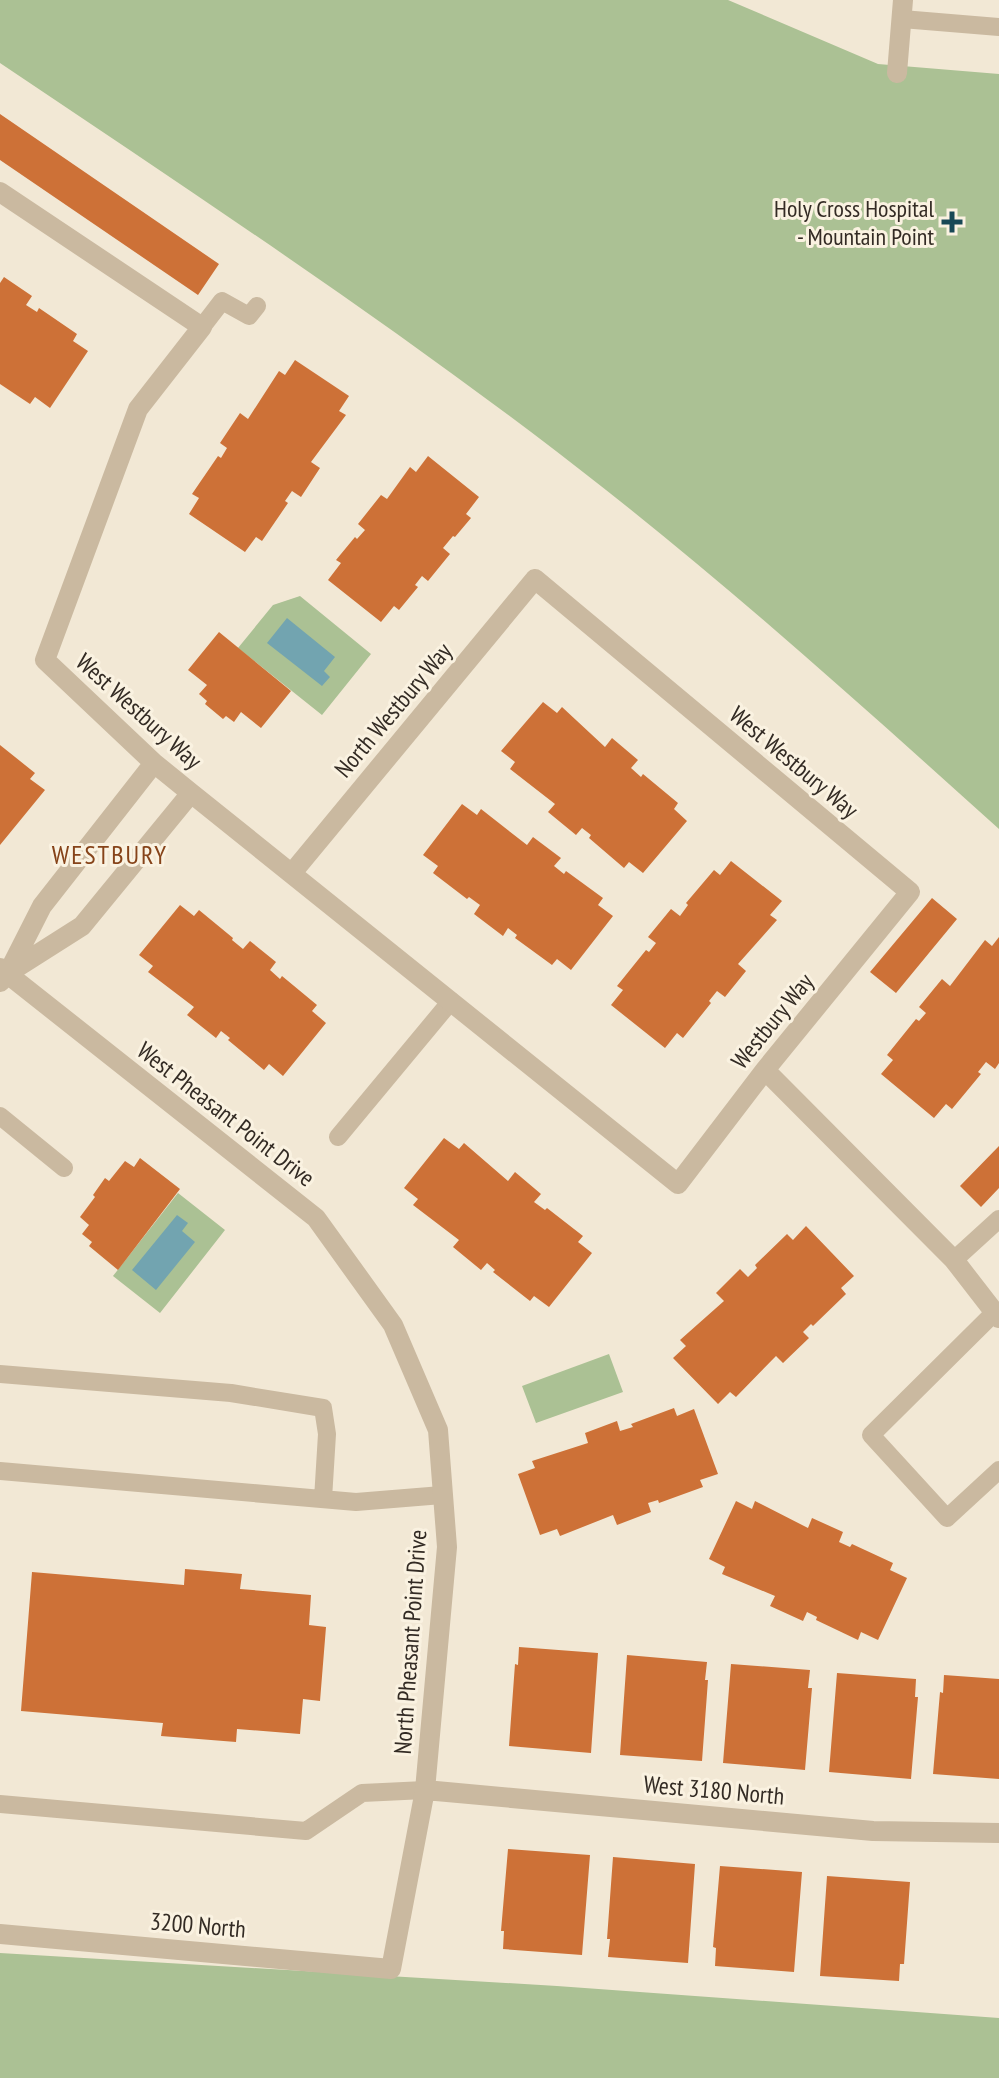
<svg xmlns="http://www.w3.org/2000/svg" width="999" height="2078" font-family="'PT Sans Narrow',sans-serif">
<style>
.green{fill:#abc194}
.water{fill:#72a4b0}
.building{fill:#cd7137}
.lines{fill:none;stroke-linecap:round;stroke-linejoin:round}
.lane{stroke:#cab9a0;stroke-width:18}
.street{stroke:#cab9a0;stroke-width:20}
.poi-dot{fill:#184956;stroke:#faf2e1;stroke-width:3}
.labels{text-anchor:middle;dominant-baseline:central;stroke-width:6;stroke-linejoin:round;paint-order:stroke}
.poi-label{font-size:24px;fill:#332b24;stroke:#faf2e1;text-anchor:end}
.street-label{font-size:24px;fill:#332b24;stroke:#faf2e1}
.neighbourhood-label{font-size:26px;letter-spacing:2px;fill:#864319;stroke:#faf2e1}
</style>
<rect width="100%" height="100%" fill="#f2e8d5"/>
<!-- green -->
<path class="green" d="M0,0H728L878,64L999,74V829C870,713 742,597 606,490C412,337 205,201 0,63Z
M300,596L371,654L322,715L238,648L273,605Z
M178,1193L225,1230L160,1313L113,1276Z
M609,1354L623,1392L536,1423L522,1386Z
M0,1953L557,1986L999,2018V2078H0Z"/>
<!-- water -->
<path class="water" d="M287,618L335,657L324,671L330,677L322,686L267,643Z
M177,1215L188,1223L182,1231L195,1242L156,1290L132,1270Z"/>
<!-- building -->
<path class="building" d="M0,114L219,264L198,295L0,160Z
M4,277L32,296L26,305L37,312L39,308L77,334L73,341L88,351L50,408L35,397L30,404L0,384V283Z
M295,360L349,396L339,411L346,415L311,462L320,468L301,497L292,491L285,501L288,503L262,541L256,537L245,552L189,514L199,498L192,494L218,456L221,458L227,448L220,443L240,413L248,419L279,371L285,375Z
M428,456L479,497L466,514L471,518L455,537L453,536L443,548L450,554L428,581L422,576L415,585L418,587L399,610L394,606L381,622L328,580L341,563L336,560L355,537L357,539L365,530L358,524L381,495L387,499L410,467L416,472Z
M219,632L291,691L261,728L241,712L234,722L226,716L223,719L205,704L207,701L199,694L207,685L188,670Z
M543,702L557,713L562,707L605,747L612,738L638,760L631,768L641,777L643,774L678,803L674,809L687,821L643,873L629,862L624,868L589,838L591,835L582,828L576,835L548,812L555,804L510,769L515,762L501,751Z
M0,745L35,773L30,779L45,790L0,845Z
M462,804L477,815L481,809L527,845L533,837L561,858L554,866L564,874L566,871L603,898L598,905L613,916L571,970L557,959L552,965L515,938L517,935L508,928L503,936L474,914L480,905L469,897L467,899L433,873L438,866L423,855Z
M731,861L782,901L770,915L777,920L738,964L746,971L725,997L717,991L709,1001L711,1003L683,1038L677,1033L665,1048L611,1005L623,990L617,986L646,950L649,952L656,943L648,937L671,909L680,916L688,905L686,903L714,870L720,875Z
M932,898L957,919L896,993L870,972Z
M180,905L194,916L199,910L233,938L232,940L243,949L250,941L276,962L270,970L280,979L282,976L317,1005L312,1011L326,1023L283,1076L269,1064L264,1070L228,1040L230,1038L221,1031L216,1038L187,1015L194,1007L148,972L153,966L139,955Z
M999,937V1063L995,1069L986,1062L978,1072L981,1074L952,1109L946,1104L934,1118L881,1074L893,1060L887,1055L916,1019L919,1021L926,1013L919,1007L942,979L950,986L985,940L992,946Z
M444,1138L459,1149L464,1143L508,1181L515,1172L541,1194L534,1202L545,1210L547,1208L583,1236L578,1242L592,1253L549,1307L534,1296L530,1301L493,1272L495,1270L487,1263L481,1270L453,1247L459,1240L413,1205L418,1199L404,1188Z
M999,1146V1188L981,1207L960,1186Z
M140,1158L180,1189L118,1270L89,1246L92,1242L82,1234L89,1225L80,1217L95,1197L93,1195L105,1178L109,1181L125,1161L134,1167Z
M806,1226L854,1276L841,1288L846,1294L813,1326L811,1324L803,1332L809,1338L783,1363L776,1356L736,1397L730,1392L718,1404L673,1358L686,1346L680,1340L724,1301L716,1293L740,1269L748,1277L757,1268L755,1265L787,1234L793,1240Z
M674,1408L677,1416L694,1409L718,1474L700,1480L703,1487L659,1503L658,1500L648,1503L651,1512L617,1525L613,1515L560,1536L557,1529L540,1535L518,1474L535,1468L532,1461L588,1443L585,1433L617,1421L620,1431L633,1427L631,1424Z
M736,1501L752,1509L755,1501L808,1528L812,1518L843,1532L839,1542L850,1547L852,1544L893,1563L890,1570L907,1578L878,1640L861,1632L858,1640L816,1620L817,1617L807,1612L803,1621L770,1606L775,1596L722,1574L725,1567L709,1559Z
M185,1569L242,1574L240,1589L311,1595L309,1625L326,1627L320,1701L303,1699L300,1734L237,1729L236,1742L161,1736L163,1723L21,1711L32,1572L184,1585Z
M519,1647L598,1653L591,1753L509,1746L515,1664L518,1665Z
M627,1655L707,1662L705,1680H708L702,1761L620,1755Z
M731,1664L810,1670L808,1688H812L805,1770L723,1763Z
M837,1673L916,1679L915,1697H918L911,1779L829,1772Z
M944,1675L999,1679V1779L933,1774L940,1692L943,1693Z
M508,1849L590,1855L582,1955L503,1949L504,1931H501Z
M613,1857L695,1864L688,1963L608,1957L610,1939H607Z
M720,1866L802,1872L794,1972L715,1966L716,1948L713,1947Z
M827,1876L910,1882L904,1964H900L899,1981L820,1976Z"/>
<g class="lines">
<!-- lane -->
<path class="lane" d="M902,19L999,27
M202,327L222,301L249,316L257,306
M0,1116L64,1168
M338,1137L451,1001
M954,1260L999,1219
M994,1313L871,1435L947,1518L999,1470
M0,1374L231,1393L323,1408L327,1434L323,1499
M0,1471L356,1502L442,1495
M0,1804L306,1831L362,1793L425,1790"/>
<!-- street -->
<path class="street" d="M897,73L903,0
M0,192L202,327L138,409L45,660L154,763L191,793L678,1184L765,1070L910,892L535,579L292,873
M0,968L316,1218L393,1325L438,1430L447,1547L425,1790L391,1969L0,1934
M8,973L82,926L191,793
M0,982L8,973L42,906L154,763
M765,1070L954,1260L999,1318
M425,1790L873,1831L999,1833"/>
</g>
<!-- markers -->
<path class="poi-dot" d="M948 210h8v8h8v8h-8v8h-8v-8h-8v-8h8z"/>
<g class="labels">
<!-- poi labels -->
<g class="poi-label">
<text x="934" y="208">Holy Cross Hospital<tspan x="934" dy="28">- Mountain Point</tspan></text>
</g>
<!-- street labels -->
<g class="street-label">
<text transform="translate(393 710) rotate(-50)">North Westbury Way</text>
<text transform="translate(139 711) rotate(42)">West Westbury Way</text>
<text transform="translate(794 762) rotate(40)">West Westbury Way</text>
<text transform="translate(772 1021) rotate(-51)">Westbury Way</text>
<text transform="translate(226 1114) rotate(38)">West Pheasant Point Drive</text>
<text transform="translate(410 1642) rotate(-86)">North Pheasant Point Drive</text>
<text transform="translate(714 1790) rotate(5)">West 3180 North</text>
<text transform="translate(198 1925) rotate(5)">3200 North</text>
</g>
<!-- neighbourhood labels -->
<g class="neighbourhood-label">
<text x="110" y="854">WESTBURY</text>
</g>
</g>
</svg>
